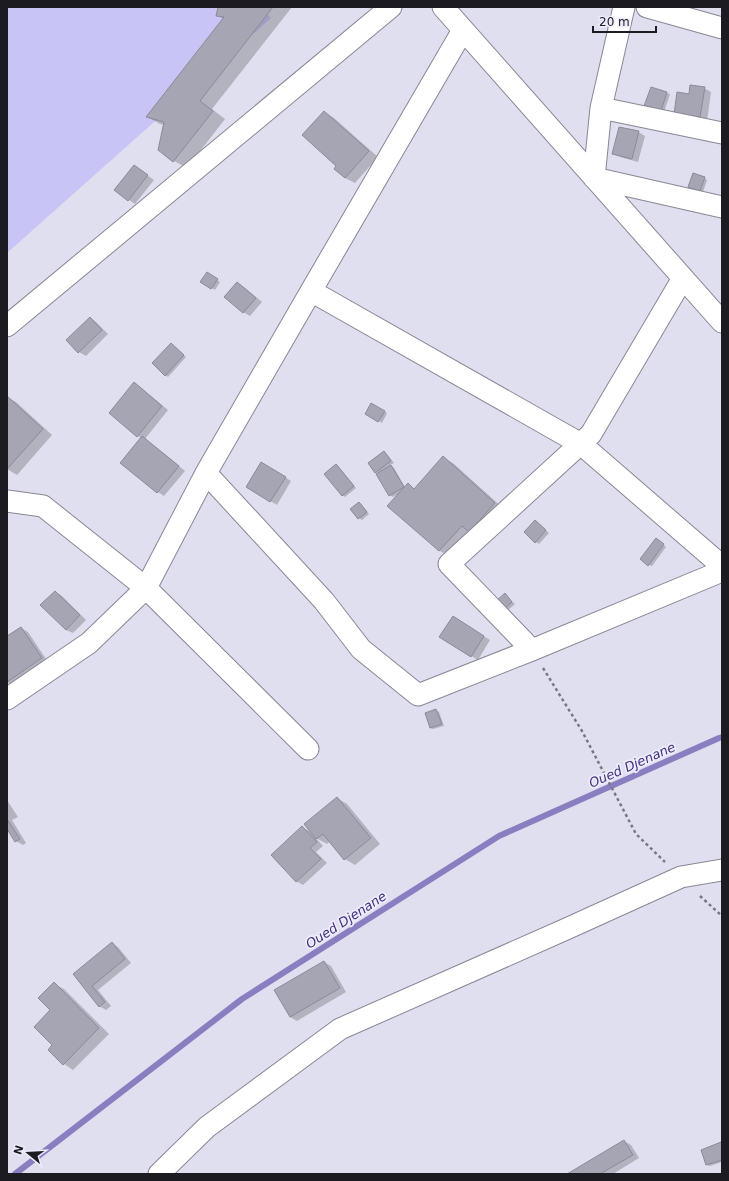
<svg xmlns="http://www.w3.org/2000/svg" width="729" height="1181" font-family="'DejaVu Sans',sans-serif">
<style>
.green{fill:#c9c4f6}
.shadow{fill:#0003}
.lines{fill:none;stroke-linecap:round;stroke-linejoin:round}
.stream{stroke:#887ec0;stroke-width:6}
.building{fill:#a6a5b4;stroke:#8b8a99}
.minor-casing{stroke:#888796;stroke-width:23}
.path{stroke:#787782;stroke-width:2.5;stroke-dasharray:3 3;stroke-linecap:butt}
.minor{stroke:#fff;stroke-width:21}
.labels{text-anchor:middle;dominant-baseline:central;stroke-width:3.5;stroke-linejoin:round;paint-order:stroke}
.water-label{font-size:13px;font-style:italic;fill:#43307f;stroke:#edecfc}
</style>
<rect width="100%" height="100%" fill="#e0dfef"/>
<!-- green -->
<path class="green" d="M7,7H261L271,18L7,253Z"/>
<!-- shadow -->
<path class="shadow" d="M219,7H292L212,109L225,119L187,168L174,161L159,149L164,125L160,124L148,117L224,19L218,16Z
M651,88L670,94L664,112L649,107Z
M704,88L711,92L707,121L682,117L690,95Z
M324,112L334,118L378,157L355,183L345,178Z
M638,132L645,136L638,162L620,157L613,153Z
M134,166L154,180L135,204L129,200Z
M704,178L707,180L703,192L692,188Z
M207,274L220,282L215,290L202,282Z
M238,283L244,287L262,302L250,316L243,312Z
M90,318L96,322L108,334L86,356L79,352Z
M174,346L186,357L168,377L165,375Z
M134,384L140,387L168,410L145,439L185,471L164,496L158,492L122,463L141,438L138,436Z
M7,397L16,402L52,435L17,475L7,469Z
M372,404L387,413L382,423L366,413Z
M384,452L387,454L394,463L390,465L394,468L405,487L408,485L415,489L443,458L453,463L504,509L449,556L440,551L389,506L400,493L393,497L390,495L378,473L376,472Z
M262,463L291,481L277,505L247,487Z
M336,466L339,467L356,488L345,497L342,495Z
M359,503L362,505L369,514L362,520L359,518Z
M538,523L549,533L539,544L536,542Z
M659,541L666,547L652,566L649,565Z
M56,592L62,596L86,620L73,633L66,630Z
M505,595L515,604L507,611L497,602Z
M453,617L490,640L478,660L441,637Z
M21,628L28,632L48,662L13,686L7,682V638Z
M436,710L439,712L444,726L433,729L430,728Z
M337,798L347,804L380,844L355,865L345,859L330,841L327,844L316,838L323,846L316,852L327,863L303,885L296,881L302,827L311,832Z
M7,800L18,817L12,820L26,843L23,845L16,841L7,827Z
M112,943L118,947L131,963L98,990L111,1006L106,1010L99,1006L74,974Z
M324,962L331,966L346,992L297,1021L290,1017L275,991Z
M54,984L64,989L109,1034L73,1070L64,1064L54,1045L52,1010Z
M624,1141L631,1145L639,1158L613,1174H569Z
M721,1143L722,1144V1162L710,1166L707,1165L702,1150Z"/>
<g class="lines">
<!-- stream -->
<path class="stream" d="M15,1174L242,999L499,836L719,738L722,737"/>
</g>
<!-- building -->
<path class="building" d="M218,7H273L200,101L213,111L173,162L158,150L164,122L146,117L224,17L216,16Z
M690,85L705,87L700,117L674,114L677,92L689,94Z
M651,87L667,92L661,111L644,106Z
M324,111L369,151L345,178L334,169L336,166L302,135Z
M619,127L639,131L632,159L612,154Z
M134,165L148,175L128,201L114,190Z
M693,173L705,177L700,191L688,187Z
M207,272L218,279L211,289L200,282Z
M237,282L256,298L243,313L224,297Z
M90,317L102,330L78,353L66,340Z
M171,343L184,355L165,376L152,363Z
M134,382L162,406L137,437L109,413Z
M7,396L43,429L7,469Z
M371,403L385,411L378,422L365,414Z
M142,436L179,466L157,493L120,463Z
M384,451L391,461L375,473L368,463Z
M443,456L495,503L469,532L462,526L439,551L387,506L408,483L414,489Z
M261,462L286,477L270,502L246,487Z
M336,464L354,486L342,496L324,474Z
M391,465L404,487L389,496L376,474Z
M359,502L367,512L358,519L350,509Z
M535,520L546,530L535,543L524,532Z
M656,538L664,544L648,566L640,559Z
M55,591L80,615L66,630L40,605Z
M505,593L512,602L503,610L495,602Z
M453,616L484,636L471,657L439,637Z
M21,627L42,658L7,682V636Z
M436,709L442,724L430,728L425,713Z
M337,797L371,838L344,860L323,834L316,839L304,824Z
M7,819L20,839L15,842L7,829Z
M302,826L317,842L310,848L321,859L296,882L271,855Z
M112,942L125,959L92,986L105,1002L99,1007L73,974Z
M324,961L340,988L290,1017L274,990Z
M54,982L99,1028L63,1065L48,1050L52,1045L34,1027L50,1010L38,998Z
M624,1140L633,1155L600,1174H567Z
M721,1142L722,1145V1160L706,1165L701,1150Z"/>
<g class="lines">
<defs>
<path id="minor" d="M443,7L722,322
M647,7L722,28
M601,108L624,7
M722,133L601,108L594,178L722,207
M311,291L463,30
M7,326L391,7
M206,473L324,601L361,649L418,695L532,650L722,571
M7,501L43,506L146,588L89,643L7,699
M532,650L449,564L591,434L683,278
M308,749L146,588L206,473L311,291L581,444L722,566
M159,1174L207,1127L340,1029L564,930L681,877L722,870"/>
</defs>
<!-- minor casing -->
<use href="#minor" class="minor-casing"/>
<!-- path -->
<path class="path" d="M543,668L582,731L636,834L665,862
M700,896L722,916"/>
<!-- minor -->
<use href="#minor" class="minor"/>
</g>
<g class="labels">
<!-- water labels -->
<g class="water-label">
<text transform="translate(632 765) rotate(-24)">Oued Djenane</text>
<text transform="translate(346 920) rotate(-33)">Oued Djenane</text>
</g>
</g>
<!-- border -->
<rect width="729" height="1181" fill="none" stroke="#1c1b21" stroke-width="16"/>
<!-- north arrow -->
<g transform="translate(28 1153) rotate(288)" stroke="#edecfc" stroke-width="3" paint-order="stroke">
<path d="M0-3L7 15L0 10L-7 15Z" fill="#1c1b21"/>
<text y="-6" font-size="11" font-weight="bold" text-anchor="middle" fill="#1c1b21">N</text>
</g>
<!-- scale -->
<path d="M593 26v6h63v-6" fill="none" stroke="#1c1b21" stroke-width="2"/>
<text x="599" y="26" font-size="12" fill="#1c1b21" stroke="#edecfc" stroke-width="3" paint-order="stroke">20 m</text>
</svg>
